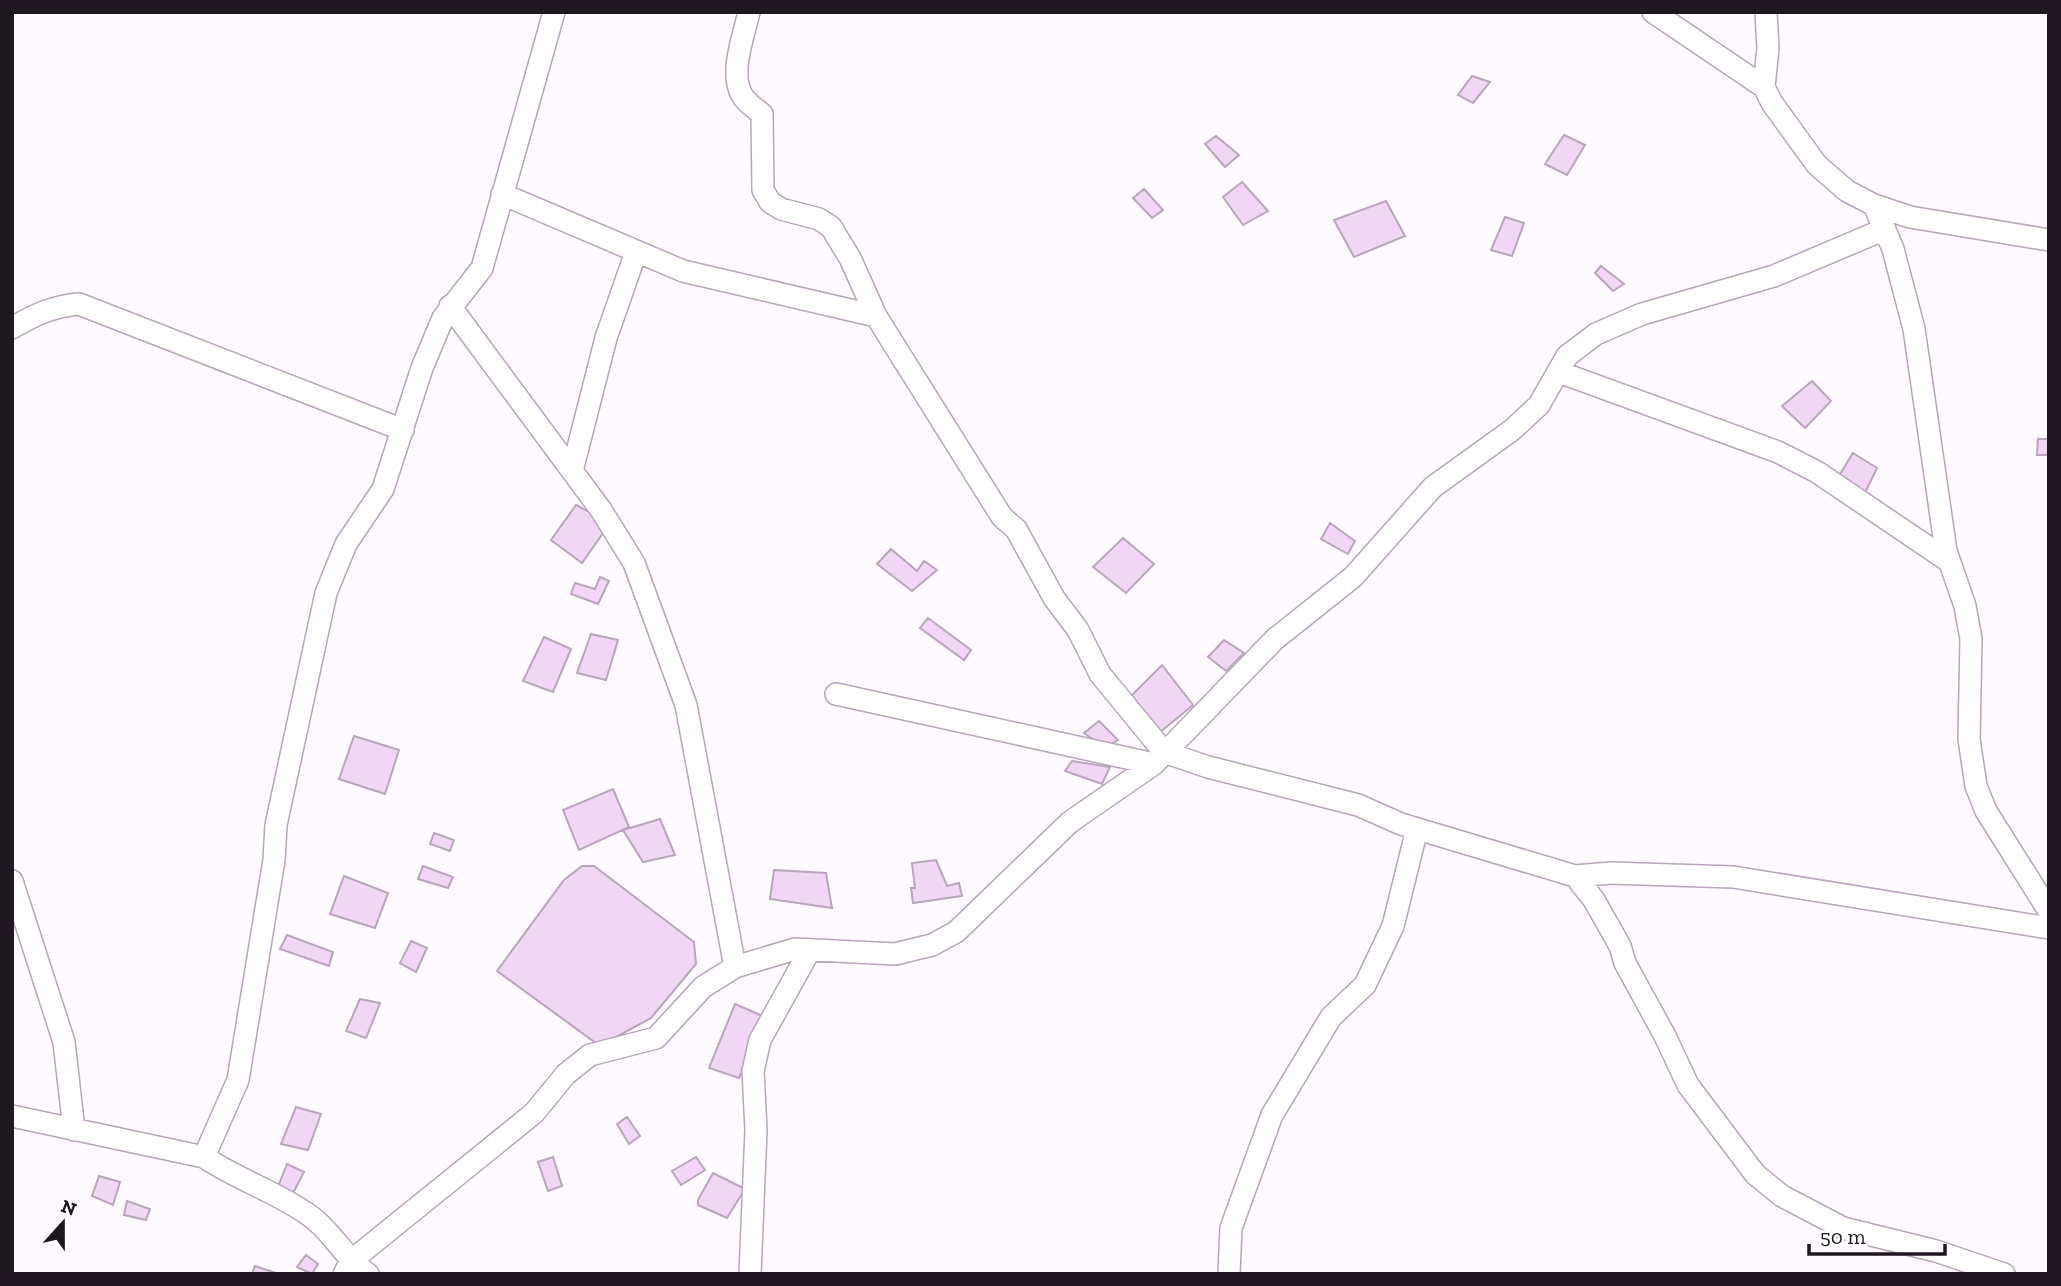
<svg xmlns="http://www.w3.org/2000/svg" width="2061" height="1286" font-family="'Zilla Slab',serif">
<style>
.building{fill:#f1d6f6;stroke:#b9a5bc;stroke-width:2}
.lines{fill:none;stroke-linecap:round;stroke-linejoin:round}
.minor-casing{stroke:#b8a5bc;stroke-width:24}
.minor{stroke:#fff;stroke-width:21}
</style>
<rect width="100%" height="100%" fill="#fefaff"/>
<!-- building -->
<path class="building" d="M1472,76L1490,82L1473,103L1458,95Z
M1564,135L1585,145L1567,175L1545,164Z
M1216,136L1239,155L1225,167L1205,144Z
M1242,182L1268,211L1243,225L1223,197Z
M1144,189L1163,210L1152,218L1133,198Z
M1386,201L1405,236L1354,257L1334,220Z
M1505,217L1524,223L1512,256L1491,250Z
M1601,266L1624,284L1613,291L1595,273Z
M1812,381L1831,401L1805,428L1782,406Z
M2038,439H2049V455H2037Z
M1853,453L1877,468L1863,497L1836,481Z
M576,505L610,523L582,563L551,540Z
M1330,523L1355,541L1348,554L1321,539Z
M1123,538L1154,564L1126,593L1093,567Z
M891,549L917,571L924,561L937,570L912,591L877,564Z
M600,577L609,581L598,604L571,594L575,583L595,589Z
M928,618L971,650L964,660L920,628Z
M591,634L618,640L606,680L577,673Z
M544,637L571,649L553,692L523,681Z
M1224,640L1244,653L1226,671L1208,657Z
M1162,665L1193,705L1158,734L1126,701Z
M1099,721L1118,740L1105,748L1084,733Z
M354,736L399,750L385,794L339,779Z
M1072,761L1110,767L1102,784L1065,771Z
M613,789L629,827L579,850L563,810Z
M660,819L675,855L643,862L623,830Z
M434,833L454,840L450,851L430,844Z
M936,860L947,886L959,883L962,896L913,903L911,888H915L912,863Z
M423,866L453,877L448,888L418,879Z
M582,866H594L694,942L696,964L651,1018L600,1046L497,971L564,880Z
M774,870L826,873L832,908L770,899Z
M344,876L388,893L375,928L330,914Z
M287,935L333,952L329,966L280,949Z
M411,941L427,948L416,972L400,963Z
M360,999L380,1003L366,1038L346,1031Z
M735,1004L765,1017L739,1078L709,1068Z
M296,1107L321,1114L308,1150L281,1144Z
M627,1117L640,1136L629,1144L617,1124Z
M553,1157L562,1186L548,1191L538,1162Z
M696,1157L705,1170L681,1185L672,1171Z
M287,1164L304,1172L292,1195L277,1189Z
M713,1173L745,1189L727,1218L698,1205V1200Z
M99,1176L120,1182L113,1205L92,1196Z
M127,1201L150,1209L146,1220L124,1215Z
M306,1255L318,1264L312,1274L297,1267Z
M255,1266L279,1274H252Z"/>
<g class="lines">
<defs>
<path id="minor" d="M749,12C744,35 729,73 742,95C745,102 756,109 762,114L763,190L770,202L781,209L819,219L831,227L850,258L876,316L1002,517L1016,529L1054,598L1078,630L1100,674L1164,752L1208,767L1358,805L1401,824L1575,876L1611,873L1733,877L2049,928
M1653,12L1764,87
M1766,12L1768,48L1764,87L1772,103L1817,165L1847,191L1874,205L1910,217L2049,240
M502,194L683,271L876,316
M1874,205L1893,249L1914,329L1946,551L1965,606L1971,639L1969,739L1976,786L1986,811L2049,911
M450,306L601,510L634,563L686,705L735,967
M12,328C34,315 53,306 79,304L403,430
M1559,372L1778,452L1817,472L1950,562
M572,471L606,338L636,252
M836,694L1154,764
M1575,876L1594,900L1620,946L1625,963L1665,1036L1688,1085L1755,1174L1782,1196L1843,1228L1936,1251L2004,1274
M12,881L64,1042L74,1130
M12,1116L204,1157C235,1178 271,1190 303,1211C331,1228 342,1256 368,1274
M204,1157L238,1080L274,860L276,825L326,593L346,544L383,489L422,368L443,318L482,268L554,12
M344,1274L351,1261L534,1113L566,1074L590,1055L656,1038L703,987L735,967L795,949L895,954L932,945L956,932L1070,822L1154,764L1275,639L1353,577L1433,487L1512,430L1539,405L1567,356L1596,334L1642,314L1774,276L1885,229
M750,1274L756,1130L753,1071L760,1040L810,950
M1229,1274L1231,1228L1272,1115L1331,1017L1365,985L1393,926L1417,829"/>
</defs>
<!-- minor casing -->
<use href="#minor" class="minor-casing"/>
<!-- minor -->
<use href="#minor" class="minor"/>
</g>
<!-- border -->
<rect width="2061" height="1286" fill="none" stroke="#1f1720" stroke-width="28"/>
<!-- north arrow -->
<g transform="translate(63 1223) rotate(21)" stroke="#ffffff" stroke-width="5" paint-order="stroke">
<path d="M0-5L12 26L0 18L-12 26Z" fill="#1f1720"/>
<text y="-10" font-size="19" font-weight="bold" text-anchor="middle" fill="#1f1720">N</text>
</g>
<!-- scale -->
<path d="M1809 1244v10h136v-10" fill="none" stroke="#1f1720" stroke-width="3.5"/>
<text x="1820" y="1244" font-size="21" fill="#1f1720" stroke="#ffffff" stroke-width="5" paint-order="stroke">50 m</text>
</svg>
